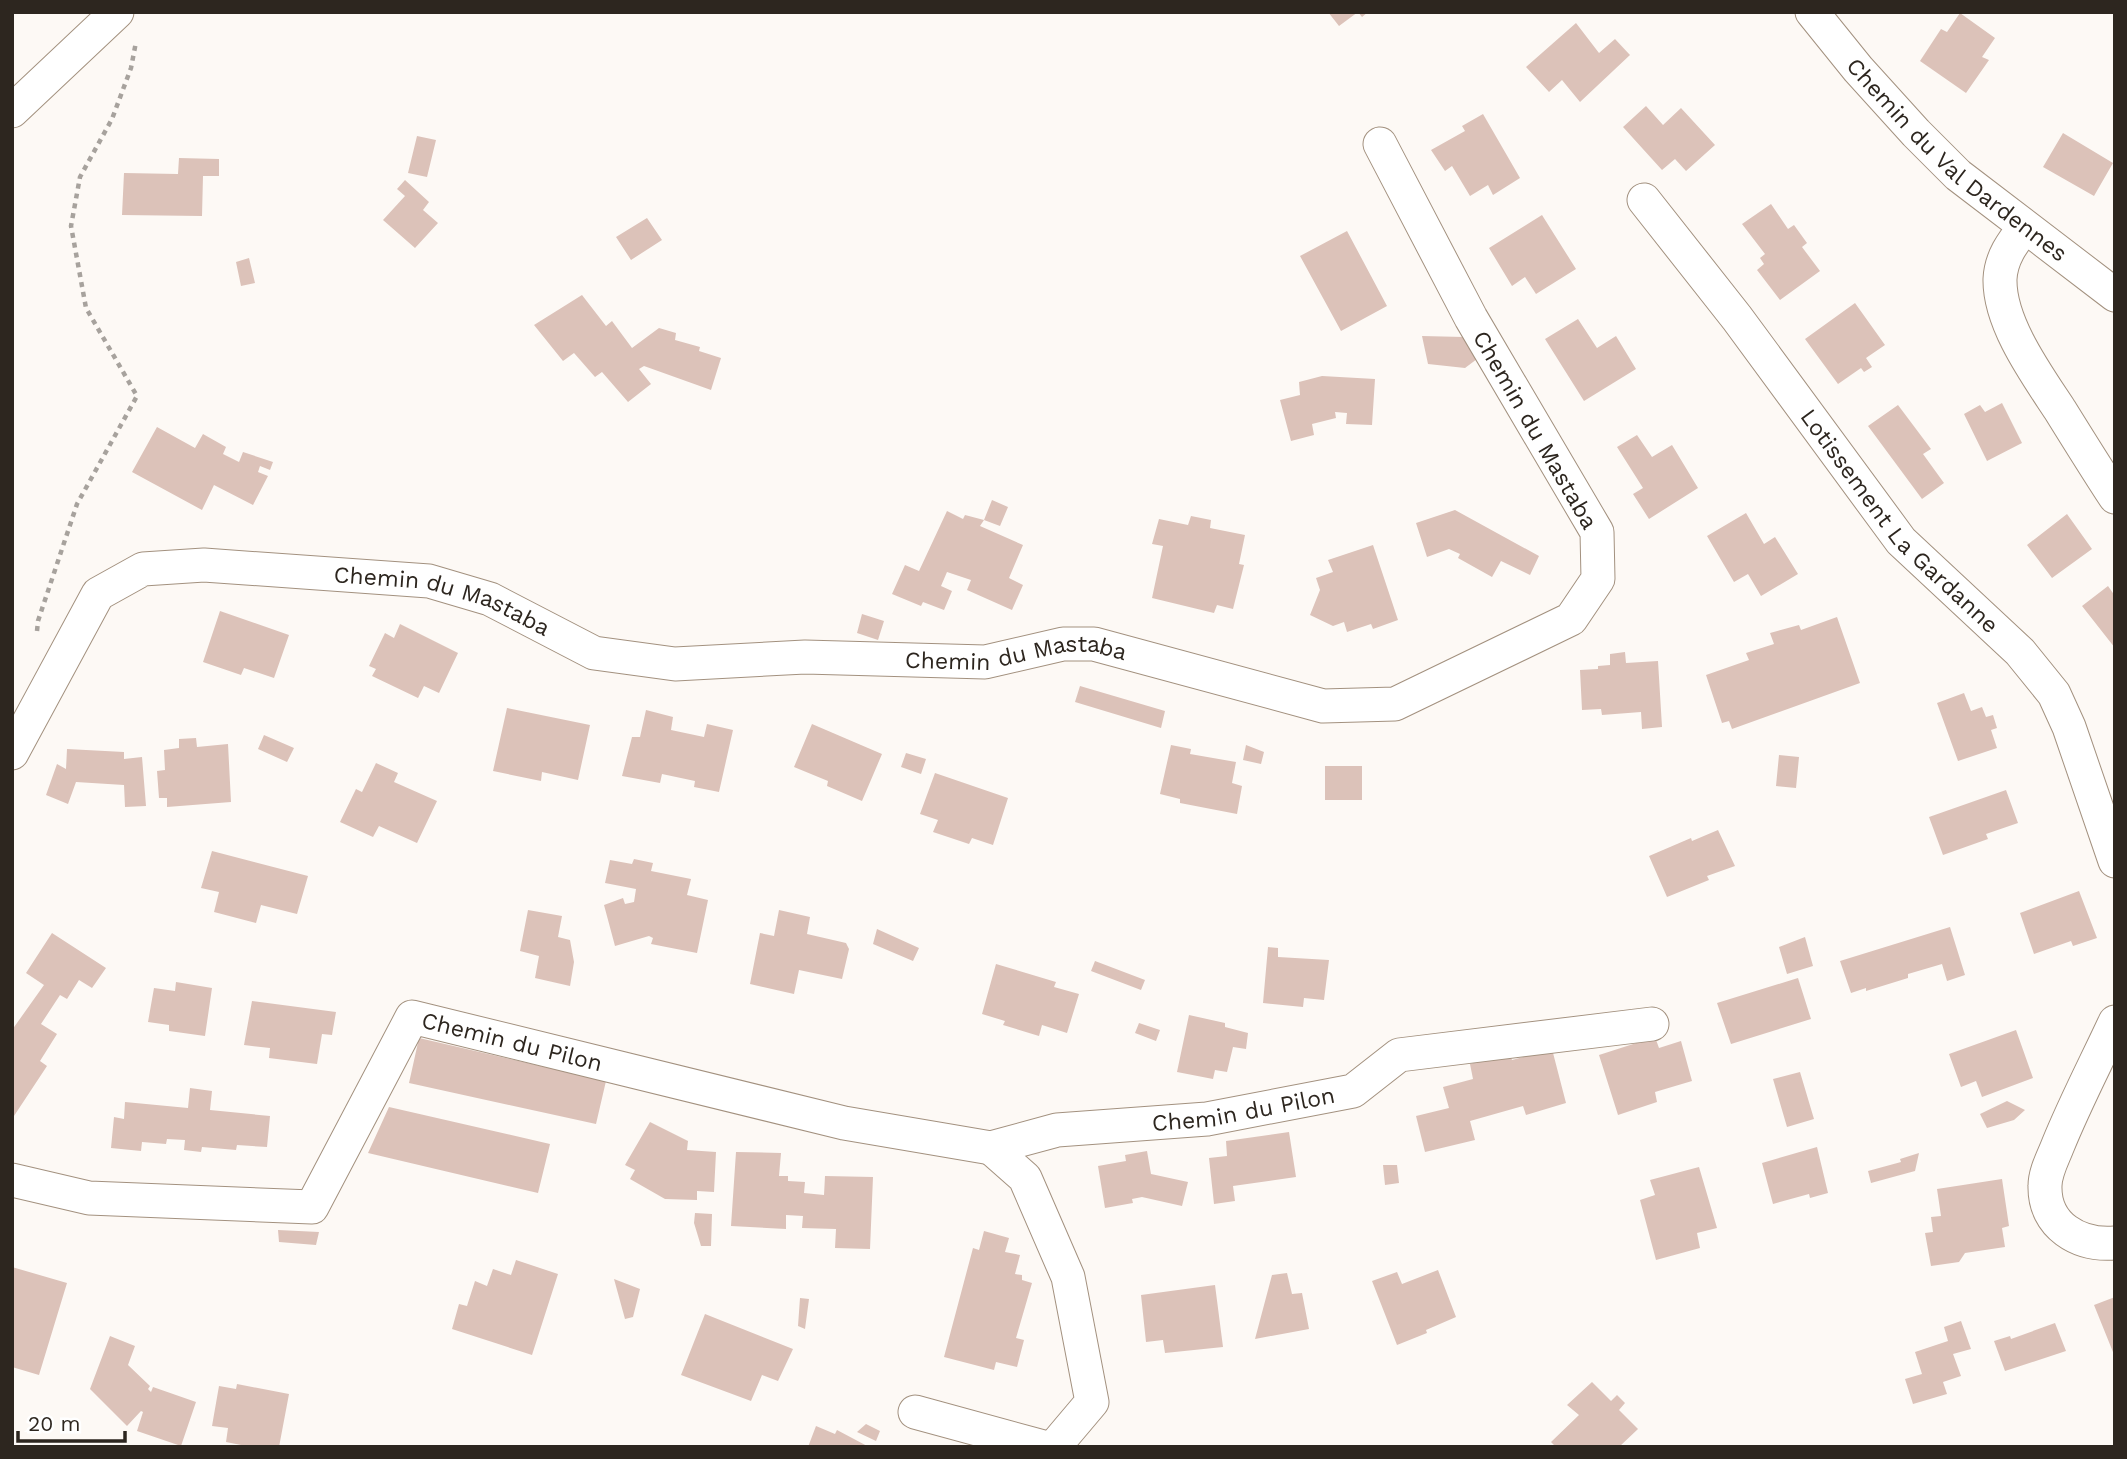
<svg xmlns="http://www.w3.org/2000/svg" width="2127" height="1459" font-family="'Work Sans',sans-serif">
<style>
.building{fill:#dcc2b9}
.lines{fill:none;stroke-linecap:round;stroke-linejoin:round}
.minor-casing{stroke:#a3917f;stroke-width:35}
.path{stroke:#a7a29d;stroke-width:4.5;stroke-dasharray:5 5;stroke-linecap:butt}
.minor{stroke:#fff;stroke-width:33}
.labels{text-anchor:middle;dominant-baseline:central;stroke-width:7;stroke-linejoin:round;paint-order:stroke}
.street-label{font-size:23px;fill:#2d261f;stroke:#fff}
</style>
<rect width="100%" height="100%" fill="#fdf9f5"/>
<!-- building -->
<path class="building" d="M1328,12H1368L1362,17L1358,12L1339,26Z
M1960,13L1995,38L1982,57L1989,60L1966,93L1920,61L1941,29L1947,32Z
M1576,23L1599,53L1615,39L1630,55L1580,102L1562,80L1549,92L1526,67Z
M1646,106L1663,125L1681,108L1715,145L1686,171L1675,159L1662,170L1623,127Z
M1483,114L1520,178L1493,195L1488,185L1470,196L1452,166L1445,171L1431,150L1465,131L1462,126Z
M2063,133L2113,163L2094,196L2043,167Z
M417,136L436,140L427,177L408,173Z
M179,158L219,159V176H203L202,216L122,215L124,173L178,174Z
M405,180L429,202L423,210L438,223L415,248L383,220L405,196L397,189Z
M1771,204L1788,229L1794,225L1807,243L1802,247L1820,271L1780,300L1757,270L1764,264L1760,258L1765,254L1742,224Z
M1542,215L1576,269L1536,294L1525,277L1512,286L1489,248Z
M647,218L662,240L631,260L616,237Z
M1347,231L1387,306L1341,331L1300,256Z
M249,258L255,283L241,286L236,262Z
M582,295L606,326L612,321L632,348L659,328L676,333L675,340L700,347L699,351L721,358L711,390L644,366L639,369L651,384L628,402L602,372L595,377L574,353L563,361L534,325Z
M1855,303L1885,345L1866,358L1872,367L1864,372L1861,368L1838,384L1805,339Z
M1578,319L1597,348L1616,336L1636,369L1584,401L1545,339Z
M1422,336L1464,337L1477,359L1465,368L1428,364Z
M1322,376L1375,379L1372,425L1346,424L1347,413L1335,412L1336,418L1312,424L1314,435L1291,441L1280,400L1300,395L1299,382Z
M2002,403L2022,443L1987,461L1964,414L1980,405L1985,412Z
M1898,405L1931,449L1923,454L1944,483L1922,499L1868,426Z
M157,427L195,448L203,434L226,447L223,454L239,462L243,452L273,462L270,470L260,466L258,472L268,476L253,505L214,485L202,510L132,472Z
M1637,435L1652,457L1672,445L1698,488L1649,519L1633,494L1643,488L1617,447Z
M992,500L1008,507L1000,526L984,520Z
M1455,510L1539,556L1530,575L1501,561L1492,577L1458,558L1460,554L1449,549L1427,557L1416,523Z
M947,511L963,519L965,515L984,520L980,526L1023,545L1009,578L1023,585L1012,610L967,590L971,580L947,572L941,586L952,591L944,610L923,602L921,606L892,594L905,565L919,571Z
M1746,513L1764,544L1775,537L1798,574L1761,596L1748,574L1734,582L1707,536Z
M2067,514L2092,549L2052,578L2027,545Z
M1191,516L1211,520L1210,528L1245,535L1239,564L1244,565L1233,609L1217,605L1214,613L1152,598L1163,546L1152,544L1159,519L1188,525Z
M1373,545L1398,620L1373,629L1371,624L1347,632L1344,622L1333,626L1310,615L1320,590L1316,578L1333,572L1328,560Z
M2108,586L2115,596V648L2082,606Z
M220,611L289,635L274,678L244,668L241,675L203,662Z
M862,614L884,621L878,640L857,633Z
M1837,617L1860,683L1732,729L1729,721L1722,723L1706,675L1749,660L1746,653L1774,644L1770,633L1799,625L1801,630Z
M400,624L458,653L439,693L424,686L418,698L372,676L376,669L369,666L385,633L394,638Z
M1625,652L1626,663L1658,661L1662,727L1642,729L1641,712L1602,715L1601,709L1582,710L1580,670L1598,669V666L1610,665V654Z
M1080,686L1165,711L1161,728L1075,702Z
M1964,693L1971,711L1982,707L1986,717L1993,715L1997,728L1991,730L1997,748L1958,761L1937,703Z
M507,708L590,725L578,780L542,772L541,781L493,771Z
M646,710L673,717L671,730L704,737L707,724L733,730L719,792L694,787L695,781L662,774L660,783L622,776L632,737H640Z
M812,724L882,754L862,801L827,786L828,781L794,767Z
M264,735L294,748L287,762L258,749Z
M196,738L197,747L228,744L231,802L167,807V798H159L157,771L165,770L164,750L179,748V739Z
M1171,745L1191,749L1190,754L1236,762L1232,783L1242,786L1237,814L1180,803V799L1160,794Z
M1246,745L1264,752L1261,764L1243,760Z
M67,749L124,752V759L142,757L146,806L125,807L124,785L76,782L68,804L46,795L57,764L66,769Z
M906,753L926,759L921,774L901,767Z
M1779,755L1799,757L1796,788L1776,786Z
M376,763L398,773L394,782L437,801L417,843L379,826L373,837L340,822L356,789L362,792Z
M1325,766H1362V800H1325Z
M935,773L1008,798L993,845L972,838L969,844L933,832L938,820L920,814Z
M2006,790L2018,823L1986,834L1988,839L1943,855L1929,817Z
M1718,830L1735,866L1707,876L1709,880L1667,897L1649,856L1691,838L1692,841Z
M212,851L308,876L297,914L261,905L256,923L214,912L219,892L201,888Z
M634,859L653,863L651,871L691,879L687,895L708,900L697,953L651,944L653,938L649,936L615,946L604,905L623,898L625,904L634,902L636,889L605,883L610,860L632,864Z
M2079,891L2097,938L2073,946L2071,941L2034,954L2020,913Z
M528,910L562,916L558,937L570,940L574,962L570,986L535,978L539,956L520,951Z
M779,910L810,917L807,934L846,943L849,949L842,979L799,970L794,994L750,984L760,933L774,936Z
M1950,927L1965,975L1947,981L1942,964L1908,974V978L1866,991V988L1851,993L1840,961Z
M877,929L919,948L913,961L873,944Z
M52,933L106,968L92,988L79,980L67,999L60,995L41,1024L57,1034L40,1061L47,1066L12,1119V1030L44,985L26,973Z
M1805,937L1813,966L1787,974L1779,947Z
M1268,947L1278,948V957L1329,960L1324,1000L1304,998L1303,1007L1263,1003Z
M1095,961L1145,980L1141,990L1091,971Z
M996,964L1056,982L1054,987L1079,994L1067,1033L1042,1025L1039,1036L1003,1025L1005,1021L982,1014Z
M1798,978L1811,1019L1731,1044L1717,1003Z
M176,982L212,988L205,1036L169,1031V1025L148,1022L154,988L175,991Z
M252,1001L336,1012L332,1035L322,1034L317,1064L269,1058L270,1048L244,1045Z
M1189,1015L1225,1023V1027L1248,1033L1246,1049L1233,1047L1227,1072L1215,1070L1213,1079L1177,1072Z
M1139,1023L1160,1030L1156,1041L1135,1033Z
M2016,1030L2033,1078L1982,1097L1976,1081L1961,1087L1949,1054Z
M1655,1037L1659,1048L1681,1041L1692,1081L1655,1092L1657,1102L1618,1115L1599,1055Z
M419,1038L606,1081L596,1124L409,1083Z
M1552,1049L1566,1103L1526,1115L1523,1106L1470,1121L1475,1140L1425,1152L1416,1116L1449,1108L1443,1087L1473,1079L1470,1064L1509,1052L1512,1060Z
M1800,1072L1814,1119L1787,1127L1773,1079Z
M190,1088L212,1091L210,1110L270,1116L267,1147L237,1145L236,1150L202,1147L201,1152L184,1150L185,1140L167,1139L166,1144L142,1142L141,1151L111,1148L114,1117L124,1119L125,1102L188,1108Z
M2007,1101L2025,1110L2014,1120L1987,1128L1980,1114Z
M389,1107L550,1144L538,1193L368,1153Z
M650,1122L688,1141L687,1150L716,1152L714,1192L697,1191V1200L665,1199L630,1179L635,1170L625,1165Z
M1289,1132L1296,1177L1233,1186L1235,1201L1214,1204L1209,1158L1227,1156L1226,1141Z
M1817,1147L1828,1193L1810,1198L1809,1194L1773,1204L1762,1163Z
M1147,1151L1151,1174L1188,1182L1182,1206L1142,1197L1132,1199L1133,1203L1105,1208L1098,1166L1126,1161L1125,1155Z
M736,1152L781,1153L779,1176H788V1181L805,1182L804,1193L824,1195L825,1176L873,1177L870,1249L835,1248L836,1229L802,1228L803,1216L786,1215V1229L731,1226Z
M1919,1153L1915,1171L1871,1183L1868,1171L1901,1162L1900,1159Z
M1383,1165H1397L1399,1183L1385,1185Z
M1699,1167L1717,1228L1697,1233L1700,1248L1656,1260L1640,1200L1655,1195L1650,1180Z
M2002,1179L2009,1226L2002,1228L2005,1247L1965,1253L1959,1262L1931,1266L1925,1233L1933,1232L1931,1217L1941,1216L1937,1189Z
M695,1213L712,1214L711,1246H701L694,1223Z
M278,1230L319,1232L316,1245L279,1242Z
M984,1231L1009,1238L1005,1252L1020,1255L1015,1274L1022,1275V1280L1032,1283L1016,1338L1024,1340L1017,1367L996,1362L994,1370L944,1357L973,1248L979,1250Z
M516,1260L558,1274L532,1355L452,1329L459,1304L467,1306L475,1281L487,1286L493,1269L511,1275Z
M12,1267L67,1283L39,1375L12,1367Z
M1438,1270L1456,1317L1426,1330L1427,1333L1397,1345L1372,1281L1397,1272L1402,1284Z
M1287,1273L1292,1294L1302,1293L1309,1329L1255,1339L1272,1275Z
M614,1279L640,1289L633,1317L625,1319Z
M1215,1285L1223,1347L1165,1353L1163,1340L1146,1342L1141,1295Z
M2115,1297V1357L2094,1305Z
M800,1298L809,1299L805,1329L798,1326Z
M705,1314L793,1349L778,1381L762,1375L751,1401L681,1375Z
M1961,1321L1971,1349L1953,1354L1961,1376L1943,1382L1947,1394L1913,1404L1905,1379L1922,1374L1915,1352L1948,1341L1944,1327Z
M2055,1323L2066,1351L2005,1371L1994,1341L2010,1336L2011,1339Z
M110,1336L135,1346L128,1365L150,1386L148,1389L151,1392L153,1387L196,1402L181,1446L137,1431L143,1412L141,1411L127,1426L90,1389Z
M1592,1382L1611,1401L1617,1395L1625,1403L1619,1410L1638,1429L1619,1447H1556L1551,1442L1579,1415L1567,1405Z
M237,1384L289,1394L279,1447H251L226,1442L228,1428L212,1426L219,1386L236,1389Z
M866,1424L880,1431L876,1441L857,1432Z
M816,1426L835,1434L837,1430L869,1447H808Z"/>
<g class="lines">
<defs>
<g id="minor">
<path id="s1" d="M1812,12L1858,69L1916,133L1958,175L2115,295"/>
<path d="M12,111L117,12"/>
<path id="s2" d="M1644,200L1737,318L1901,541L2020,652L2054,694L2069,727L2115,861"/>
<path d="M2025,227C2012,243 2001,258 2000,279C1999,323 2037,375 2060,410C2078,439 2096,468 2115,497"/>
<path id="s3" d="M12,753L98,594L143,569L204,565L429,581L490,599L594,653L675,664L805,657L985,662L1063,644H1094L1323,706L1395,704L1571,619L1598,579L1597,532L1471,318L1380,144"/>
<path d="M2115,1022C2096,1063 2075,1103 2058,1145C2053,1158 2045,1172 2045,1186C2044,1226 2079,1246 2115,1243"/>
<path d="M991,1148L1025,1178L1068,1277L1092,1402L1054,1447"/>
<path id="s4" d="M12,1180L89,1198L312,1207L412,1017L844,1123L991,1148L1057,1130L1207,1119L1353,1091L1399,1055L1652,1024"/>
<path d="M915,1412L1043,1447"/>
</g>
</defs>
<!-- minor casing -->
<use href="#minor" class="minor-casing"/>
<!-- path -->
<path class="path" d="M37,631L38,621L77,504L137,396L86,308L71,226L80,177L112,119L131,68L136,42"/>
<!-- minor -->
<use href="#minor" class="minor"/>
</g>
<g class="labels">
<!-- street labels -->
<g class="street-label">
<text stroke="none"><textPath href="#s1" startOffset="208">Chemin du Val Dardennes</textPath></text>
<text transform="translate(1535 430) rotate(60)">Chemin du Mastaba</text>
<text stroke="none"><textPath href="#s2" startOffset="411">Lotissement La Gardanne</textPath></text>
<text stroke="none"><textPath href="#s3" startOffset="536">Chemin du Mastaba</textPath></text>
<text stroke="none"><textPath href="#s3" startOffset="1124">Chemin du Mastaba</textPath></text>
<text stroke="none"><textPath href="#s4" startOffset="620">Chemin du Pilon</textPath></text>
<text stroke="none"><textPath href="#s4" startOffset="1367">Chemin du Pilon</textPath></text>
</g>
</g>
<!-- border -->
<rect width="2127" height="1459" fill="none" stroke="#2d261f" stroke-width="28"/>
<!-- scale -->
<path d="M18 1431v10h107v-10" fill="none" stroke="#2d261f" stroke-width="3.5"/>
<text x="28" y="1431" font-size="21" fill="#2d261f" stroke="#ffffff" stroke-width="5" paint-order="stroke">20 m</text>
</svg>
